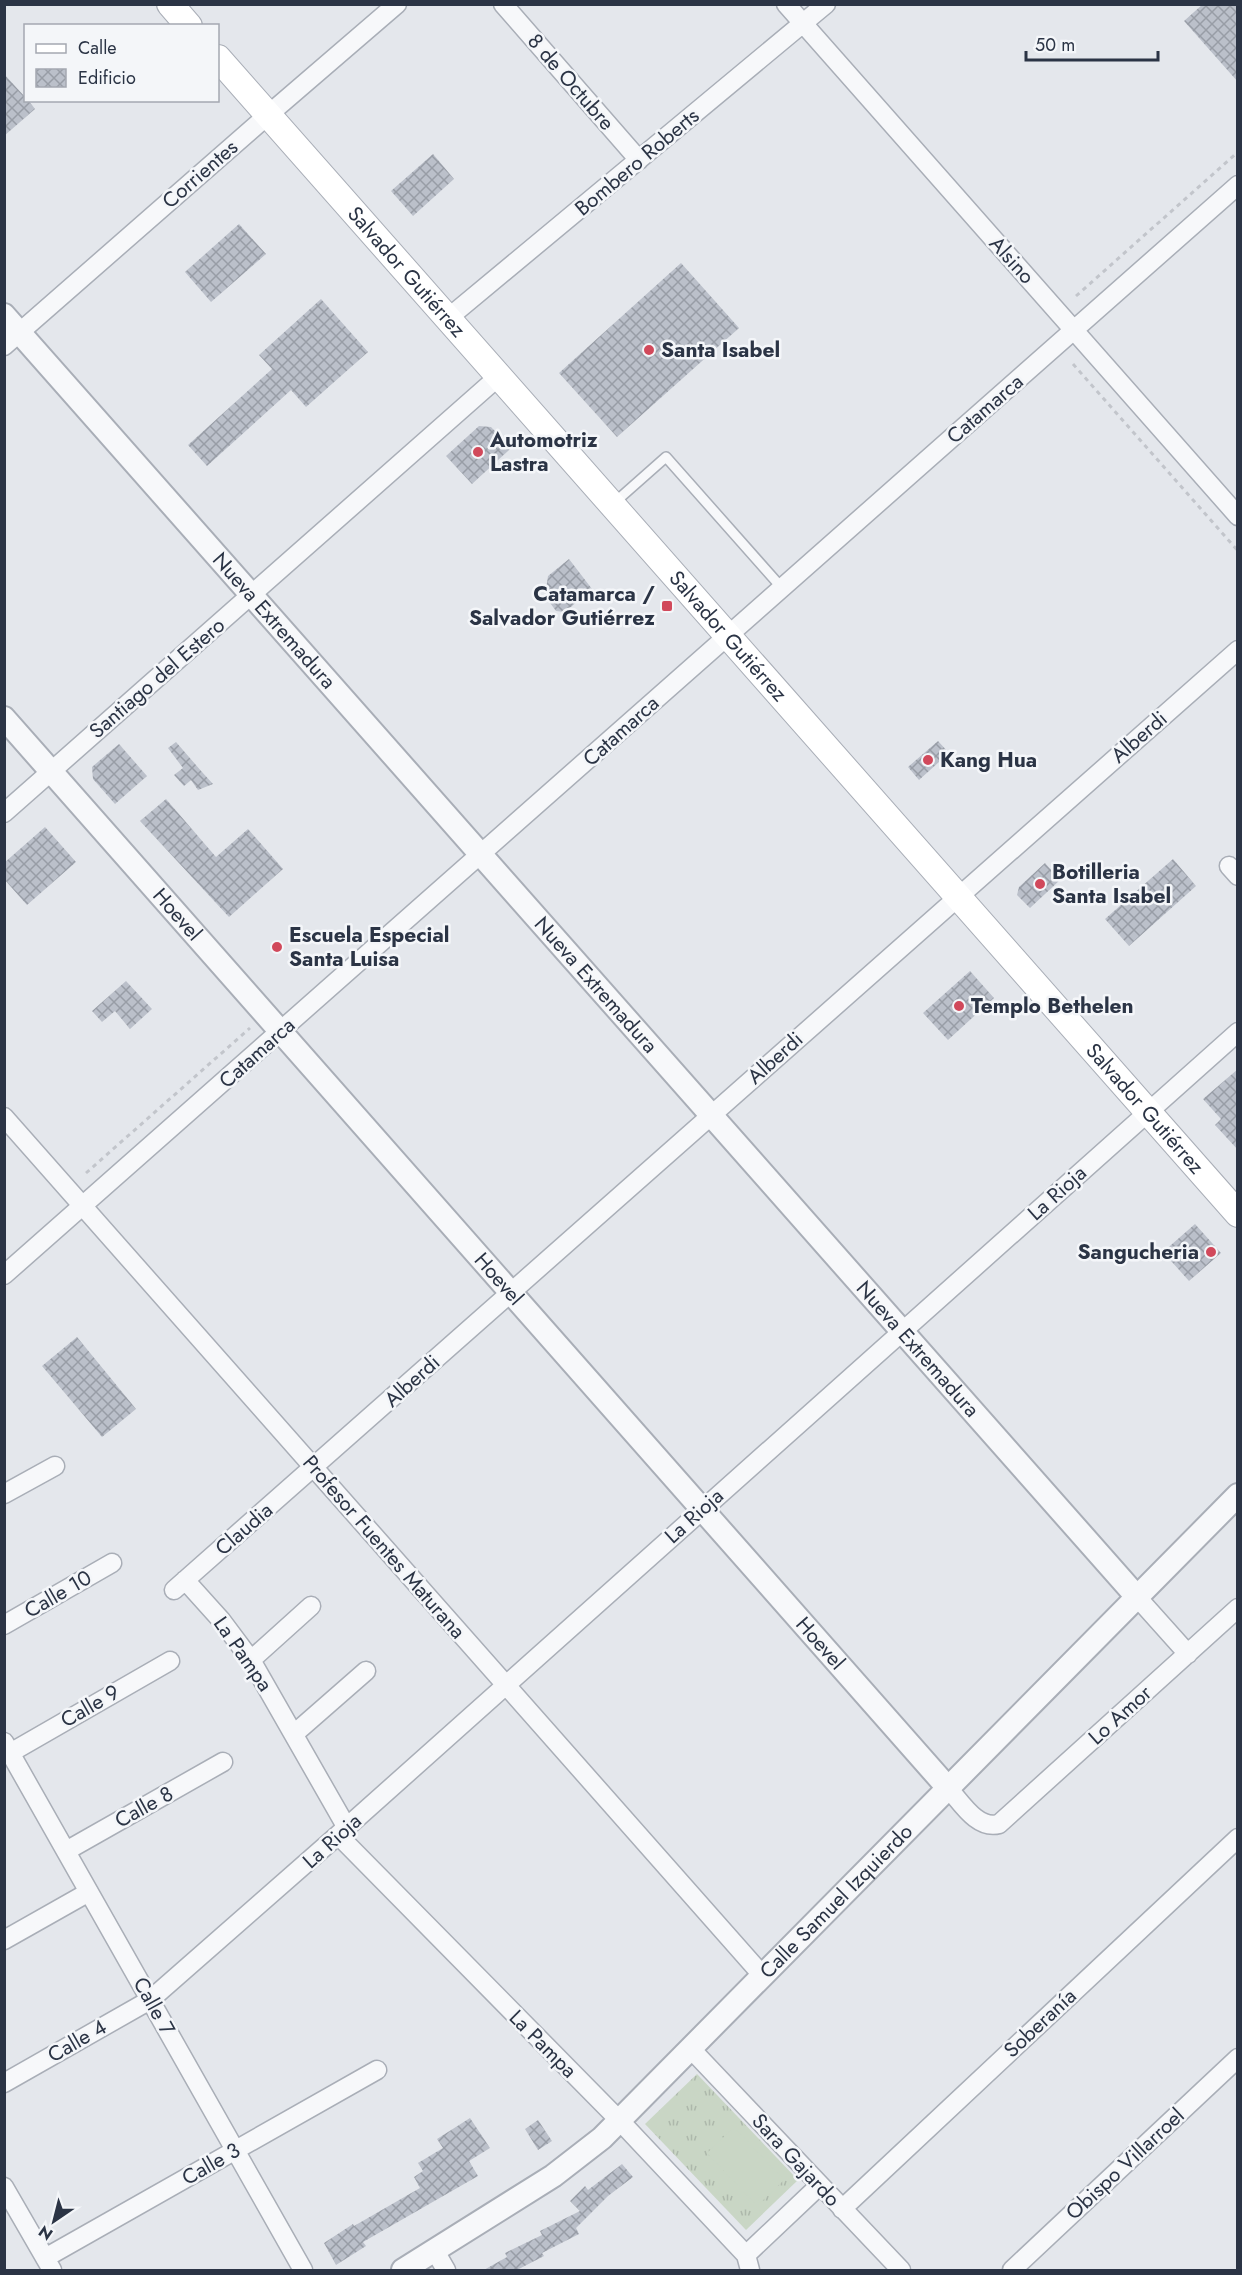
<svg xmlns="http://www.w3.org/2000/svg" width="1242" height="2275" font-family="Jost,sans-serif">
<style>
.grass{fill:url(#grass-tufts)}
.garden{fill:#c9d6c5}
.building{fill:url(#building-cross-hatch)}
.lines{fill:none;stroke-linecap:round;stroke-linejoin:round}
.service-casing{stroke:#a9aeb7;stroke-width:12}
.minor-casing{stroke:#a9aeb7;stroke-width:21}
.tertiary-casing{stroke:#a9aeb7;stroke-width:26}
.secondary-casing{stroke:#a9aeb7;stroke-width:28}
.path{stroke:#c2c5cb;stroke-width:3;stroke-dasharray:4.5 4.5;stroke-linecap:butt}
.service{stroke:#f7f8fa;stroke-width:9}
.minor{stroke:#f7f8fa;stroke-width:18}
.tertiary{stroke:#f7f8fa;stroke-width:22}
.secondary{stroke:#fff;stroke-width:26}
.poi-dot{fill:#d1495b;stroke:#f4f6f9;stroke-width:2}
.labels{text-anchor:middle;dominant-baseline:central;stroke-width:5;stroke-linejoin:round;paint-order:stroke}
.street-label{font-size:21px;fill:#2b3445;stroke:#f4f6f9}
.poi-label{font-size:21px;font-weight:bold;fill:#2b3445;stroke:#f4f6f9;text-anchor:start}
</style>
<defs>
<pattern id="grass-tufts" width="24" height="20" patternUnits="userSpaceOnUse" patternTransform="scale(1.5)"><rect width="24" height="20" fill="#c9d6c5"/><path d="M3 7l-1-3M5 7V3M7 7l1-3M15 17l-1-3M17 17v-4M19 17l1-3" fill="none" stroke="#adb8ab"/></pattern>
<pattern id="building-cross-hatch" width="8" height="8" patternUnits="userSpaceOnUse" patternTransform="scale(1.5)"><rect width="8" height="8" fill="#bbc0ca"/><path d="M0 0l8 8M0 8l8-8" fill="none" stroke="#989da6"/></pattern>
</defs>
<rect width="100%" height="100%" fill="#e4e7ec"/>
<!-- grass -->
<path class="grass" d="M697,2074L798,2180L746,2230L645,2124Z"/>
<!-- garden -->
<path class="garden" d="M734,2127L784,2180L757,2206L707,2153Z"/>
<!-- building -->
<path class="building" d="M1203,4H1238V82L1184,21Z
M4,74L26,98V100H28L35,109L4,136Z
M433,154L454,179L413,216L391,191Z
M239,224L266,254L211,302L185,272Z
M681,263L739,328L617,437L559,373Z
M321,299L368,352L306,407L291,390L207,466L188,445L272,369L259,355Z
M479,426L491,427L511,448L472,484L446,456Z
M569,559L592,589L565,612L556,611L545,596L548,576Z
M938,741L949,753L919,780L908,767Z
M176,742L202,772L213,784L198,790L191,780L184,786L174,775L183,768L168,748Z
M119,744L147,776L115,804L93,779L92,767Z
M166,799L216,857L248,829L283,869L229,917L140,821Z
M45,827L76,862L27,905L4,879V863Z
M1173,859L1196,886L1129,946L1105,919Z
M1045,863L1060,880L1030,908L1017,895L1019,887Z
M970,971L994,998L948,1040L923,1013Z
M126,981L152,1009L130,1029L115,1011L102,1022L92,1011Z
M1238,1069V1150L1215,1125L1221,1119L1203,1099Z
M1195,1224L1221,1253L1189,1281L1163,1252Z
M77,1337L136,1409L102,1437L42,1366Z
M470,2118L490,2148L469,2161L478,2176L363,2242L366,2246L336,2265L324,2243L353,2224L354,2226L420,2188L414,2177L423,2171L418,2163L443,2148L437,2139Z
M538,2120L552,2141L538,2150L525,2129Z
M622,2164L633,2177L608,2196L576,2228L579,2234L542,2253L544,2256L515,2271H482L507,2257L505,2253L542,2235L540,2231L580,2211L570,2201L585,2186L588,2190Z"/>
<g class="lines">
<defs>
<path id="service" d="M614,503L666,457L782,588"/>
<path id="minor" d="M503,4L639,160
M786,4L1238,516
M447,319L826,4
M4,346L268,115L397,4
M4,813L498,377
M1229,866L1238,876
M4,1117L763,1976
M4,1275L1238,185
M4,1494L55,1466
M185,1580L221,1620L251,1660L347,1828
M174,1590L1238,650
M1137,1597L1188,1654
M4,1625L112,1563
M251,1660L311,1606
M294,1734L366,1671
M4,1742L303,2270
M10,1753L170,1661
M948,1788C961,1802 977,1830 999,1824L1238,1608
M338,1835L620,2121L746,2255L750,2270
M66,1851L223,1762
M4,1940L89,1892
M691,2049L901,2270
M4,2083L150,2000L338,1835L1238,1032
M4,2187L52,2270
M842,2209L1238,1838
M435,2251L446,2270
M746,2255L820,2185
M45,2258L377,2070
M1012,2270L1238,2058"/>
<g id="tertiary">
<path id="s1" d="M4,315L1137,1597"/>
<path id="s2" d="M4,718L948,1788"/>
<path id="s3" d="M403,2270L553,2176L602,2138L1238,1495"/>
</g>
<g id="secondary">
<path d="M170,4L189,26"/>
<path id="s4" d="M218,58L1238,1214"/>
</g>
</defs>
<!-- service casing -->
<use href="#service" class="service-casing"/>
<!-- minor casing -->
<use href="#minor" class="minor-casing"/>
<!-- tertiary casing -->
<use href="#tertiary" class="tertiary-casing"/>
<!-- secondary casing -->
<use href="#secondary" class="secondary-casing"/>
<!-- path -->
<path class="path" d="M1076,296L1238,152
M1073,364L1238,551
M86,1173L250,1028"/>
<!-- service -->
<use href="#service" class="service"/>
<!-- minor -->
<use href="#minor" class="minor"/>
<!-- tertiary -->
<use href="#tertiary" class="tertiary"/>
<!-- secondary -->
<use href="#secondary" class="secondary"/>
</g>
<!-- markers -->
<g class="poi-dot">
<circle cx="649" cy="350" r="6"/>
<circle cx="478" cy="452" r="6"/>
<rect x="661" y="600" width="12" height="12" rx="3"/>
<circle cx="928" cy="760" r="6"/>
<circle cx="1040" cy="884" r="6"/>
<circle cx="277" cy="947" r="6"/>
<circle cx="959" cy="1006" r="6"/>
<circle cx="1211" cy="1252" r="6"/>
</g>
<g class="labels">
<!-- street labels -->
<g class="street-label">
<text transform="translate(571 82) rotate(49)">8 de Octubre</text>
<text transform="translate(637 162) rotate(-40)">Bombero Roberts</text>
<text transform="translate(200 174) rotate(-41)">Corrientes</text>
<text transform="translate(1012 260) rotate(48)">Alsino</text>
<text stroke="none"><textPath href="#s4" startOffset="285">Salvador Gutiérrez</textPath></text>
<text transform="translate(985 409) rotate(-41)">Catamarca</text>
<text stroke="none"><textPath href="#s1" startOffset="408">Nueva Extremadura</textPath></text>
<text stroke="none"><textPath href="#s4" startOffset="771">Salvador Gutiérrez</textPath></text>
<text transform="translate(157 678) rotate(-41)">Santiago del Estero</text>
<text transform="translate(621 731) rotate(-42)">Catamarca</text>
<text transform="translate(1139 737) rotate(-41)">Alberdi</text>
<text stroke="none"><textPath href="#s2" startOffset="262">Hoevel</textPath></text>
<text stroke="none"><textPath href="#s1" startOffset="894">Nueva Extremadura</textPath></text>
<text transform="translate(257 1053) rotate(-42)">Catamarca</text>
<text transform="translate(775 1058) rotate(-42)">Alberdi</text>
<text stroke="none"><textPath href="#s4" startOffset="1401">Salvador Gutiérrez</textPath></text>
<text transform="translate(1057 1193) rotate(-42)">La Rioja</text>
<text stroke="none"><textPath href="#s2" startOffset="748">Hoevel</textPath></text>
<text stroke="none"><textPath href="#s1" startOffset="1380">Nueva Extremadura</textPath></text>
<text transform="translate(412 1381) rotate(-42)">Alberdi</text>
<text transform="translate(694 1516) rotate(-42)">La Rioja</text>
<text transform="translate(244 1529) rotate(-41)">Claudia</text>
<text transform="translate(384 1547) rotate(49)">Profesor Fuentes Maturana</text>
<text transform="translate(58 1594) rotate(-30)">Calle 10</text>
<text stroke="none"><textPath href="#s2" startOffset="1234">Hoevel</textPath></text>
<text transform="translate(243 1654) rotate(55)">La Pampa</text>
<text transform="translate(90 1706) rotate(-30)">Calle 9</text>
<text transform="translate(1120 1715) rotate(-42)">Lo Amor</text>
<text transform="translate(144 1807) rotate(-29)">Calle 8</text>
<text transform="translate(332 1841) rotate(-42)">La Rioja</text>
<text stroke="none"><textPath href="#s3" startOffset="572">Calle Samuel Izquierdo</textPath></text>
<text transform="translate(154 2006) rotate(61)">Calle 7</text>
<text transform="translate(1040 2023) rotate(-43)">Soberanía</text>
<text transform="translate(77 2041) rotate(-30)">Calle 4</text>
<text transform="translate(543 2044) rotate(45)">La Pampa</text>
<text transform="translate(796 2160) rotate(47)">Sara Gajardo</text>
<text transform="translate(211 2164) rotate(-30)">Calle 3</text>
<text transform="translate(1125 2164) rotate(-43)">Obispo Villarroel</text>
</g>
<!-- poi labels -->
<g class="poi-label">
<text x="661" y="350">Santa Isabel</text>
<text x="490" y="440">Automotriz<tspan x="490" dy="24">Lastra</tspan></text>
<text x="655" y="594" text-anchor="end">Catamarca /<tspan x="655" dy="24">Salvador Gutiérrez</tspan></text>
<text x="940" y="760">Kang Hua</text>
<text x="1052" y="872">Botilleria<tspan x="1052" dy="24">Santa Isabel</tspan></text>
<text x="289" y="935">Escuela Especial<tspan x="289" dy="24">Santa Luisa</tspan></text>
<text x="971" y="1006">Templo Bethelen</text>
<text x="1199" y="1252" text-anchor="end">Sangucheria</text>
</g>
</g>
<!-- border -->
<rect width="1242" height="2275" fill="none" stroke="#2b3445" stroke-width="12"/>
<!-- legend -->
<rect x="24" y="24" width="195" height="78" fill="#f4f6f9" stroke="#a4a8b1" stroke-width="1.5"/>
<rect x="36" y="44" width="30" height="9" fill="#ffffff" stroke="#a4a8b1" stroke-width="1.5"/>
<text x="78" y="54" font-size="18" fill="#2b3445">Calle</text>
<rect x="36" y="69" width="30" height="18" fill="url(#building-cross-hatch)" stroke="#a4a8b1" stroke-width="1.5"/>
<text x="78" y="84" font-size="18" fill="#2b3445">Edificio</text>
<!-- north arrow -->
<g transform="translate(54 2221) rotate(215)" stroke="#f4f6f9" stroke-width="4.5" paint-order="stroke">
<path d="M0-4.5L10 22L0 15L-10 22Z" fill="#2b3445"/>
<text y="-9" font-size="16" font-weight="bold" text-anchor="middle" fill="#2b3445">N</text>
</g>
<!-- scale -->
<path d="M1026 51v9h132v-9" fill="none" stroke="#2b3445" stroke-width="3"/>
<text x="1035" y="51" font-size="18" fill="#2b3445" stroke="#f4f6f9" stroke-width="4.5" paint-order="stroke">50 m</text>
</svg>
